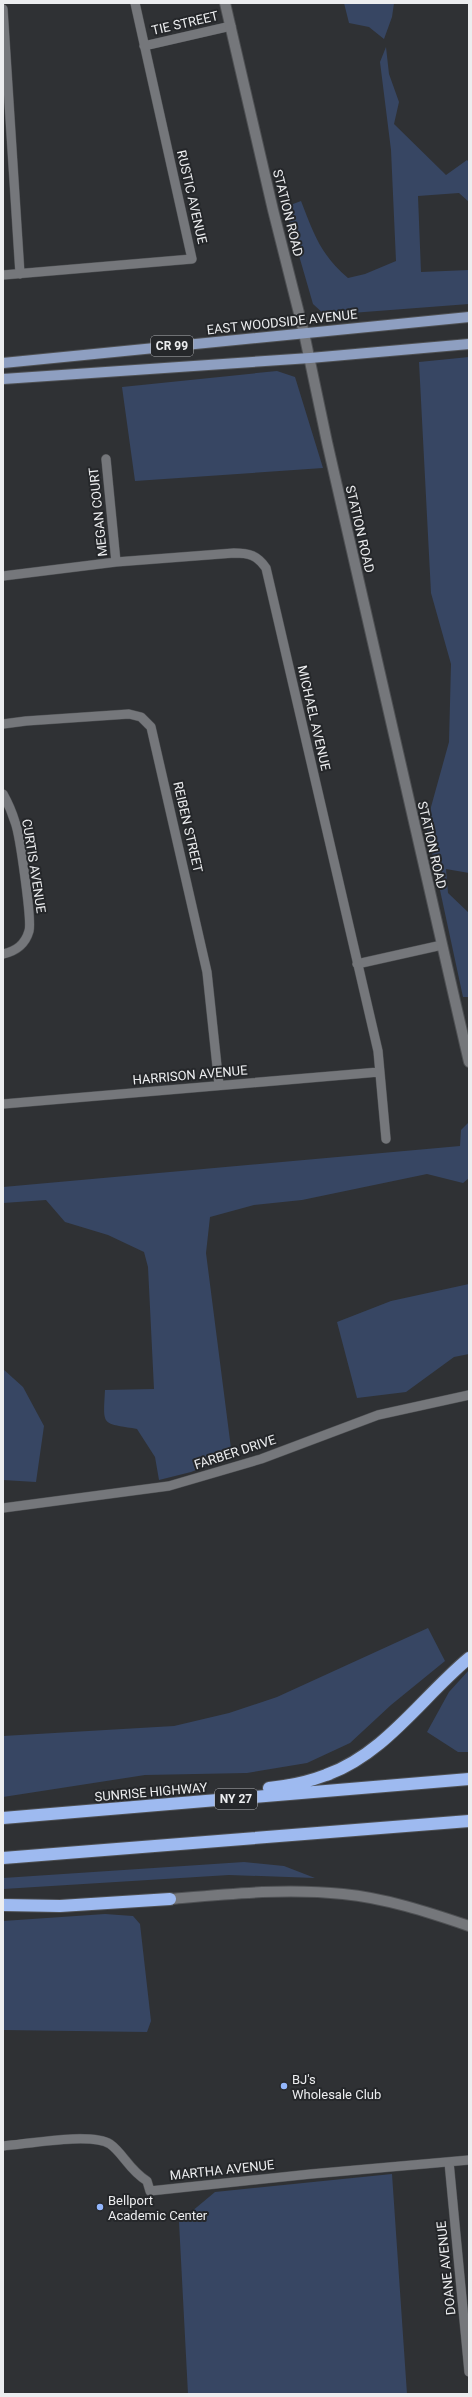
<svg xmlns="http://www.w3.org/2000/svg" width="472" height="2397" font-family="Roboto,sans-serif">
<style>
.green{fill:#374663}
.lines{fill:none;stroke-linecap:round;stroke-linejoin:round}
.minor-casing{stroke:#4e5053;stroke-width:10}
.tertiary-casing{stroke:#4e5053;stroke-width:12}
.secondary-casing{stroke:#4e5053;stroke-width:12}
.primary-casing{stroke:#4e5053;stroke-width:12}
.motorway-casing{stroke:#4e5053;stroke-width:14}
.minor{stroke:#75777b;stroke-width:9}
.tertiary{stroke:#75777b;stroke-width:10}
.secondary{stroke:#75777b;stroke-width:10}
.primary{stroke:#8e9fc1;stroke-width:10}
.motorway{stroke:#9ebaf0;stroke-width:12}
.poi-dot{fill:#93b7fd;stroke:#25272a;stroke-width:1.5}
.labels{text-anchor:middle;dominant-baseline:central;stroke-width:4;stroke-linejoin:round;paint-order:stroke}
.shield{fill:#25272a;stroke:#b0b2b4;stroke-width:1}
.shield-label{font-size:12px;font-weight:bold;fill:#ecedef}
.street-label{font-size:13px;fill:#ecedef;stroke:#25272a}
.poi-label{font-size:13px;fill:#ecedef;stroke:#25272a;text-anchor:start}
</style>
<rect width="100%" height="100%" fill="#2f3134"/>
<!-- green -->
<path class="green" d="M344,3H394L392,17L384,39L369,27L349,23Z
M386,47L389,74L399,102L394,124L446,175L467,160L469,162V202L459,193L418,196L421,272L469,270V304L325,315L313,304L285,207L301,201C314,234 320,254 348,278L365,274L396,261L391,150L380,62Z
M469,357V873L446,869L448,893L469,913V997H463L426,825L449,742L451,664L431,593L419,362Z
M277,371L295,377L323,468L135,481L122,387Z
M469,1122V1178L463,1183L427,1174L302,1200L254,1205L210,1217L206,1253L232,1456L191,1472L159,1480L155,1457L137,1429C101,1423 103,1427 105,1390L154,1389L148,1267L144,1252L108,1235L65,1222L46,1200L3,1203V1187L460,1146L461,1130Z
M469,1284V1354L454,1357L406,1392L357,1398L337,1322L391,1301Z
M3,1369L23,1387L44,1426L36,1482L3,1480Z
M428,1628L445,1661L391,1705L350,1743L307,1763L247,1773L145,1775L3,1797V1736L174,1726L229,1713L277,1697Z
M469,1670V1752H458L427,1732L449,1692Z
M244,1862L284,1866L315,1878L229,1875L3,1889V1878Z
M105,1914L133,1916L140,1924L151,2021L147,2032L3,2030V1921Z
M392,2174L407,2394H188L179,2222L215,2192Z"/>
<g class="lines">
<defs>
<path id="minor" d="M3,9L20,274
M144,46L231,26
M3,275L192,259L135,3
M106,459L116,562
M3,576L116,562L234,553C249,553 257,555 266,568L378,1051L386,1139
M3,724L26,721L129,714L141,717L151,727L207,972L219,1085
M3,794C8,803 12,812 15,822C20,835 32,921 29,931C25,945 16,951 3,954
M357,964L442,945
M3,1104L379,1072
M3,1508L169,1486L261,1459L378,1415L469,1395
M3,2146C28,2144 91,2132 110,2144C123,2153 129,2170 147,2181L150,2191L311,2174L469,2160
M449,2162L469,2372"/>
<path id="tertiary" d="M170,1899C227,1894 285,1888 343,1894C385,1898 428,1912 469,1926"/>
<path id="secondary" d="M225,3L273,210L304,333L327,442L469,1062"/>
<path id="primary" d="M3,363L469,317
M3,379L310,358L469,344"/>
<path id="motorway" d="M269,1788C288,1786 308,1782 326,1775C385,1754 422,1697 469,1658
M3,1818L469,1779
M3,1858L469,1821
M3,1905L60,1906L170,1899"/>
</defs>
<!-- minor casing -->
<use href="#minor" class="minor-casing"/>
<!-- tertiary casing -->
<use href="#tertiary" class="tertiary-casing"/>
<!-- secondary casing -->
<use href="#secondary" class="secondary-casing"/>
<!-- primary casing -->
<use href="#primary" class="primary-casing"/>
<!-- motorway casing -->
<use href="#motorway" class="motorway-casing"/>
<!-- minor -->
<use href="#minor" class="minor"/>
<!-- tertiary -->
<use href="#tertiary" class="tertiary"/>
<!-- secondary -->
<use href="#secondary" class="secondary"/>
<!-- primary -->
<use href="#primary" class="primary"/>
<!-- motorway -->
<use href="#motorway" class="motorway"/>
</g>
<!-- markers -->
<g class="poi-dot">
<circle cx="284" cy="2086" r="4"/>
<circle cx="100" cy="2207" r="4"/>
</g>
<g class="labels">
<!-- shield labels -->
<g class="shield">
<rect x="151" y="336" width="42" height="20" rx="3"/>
<rect x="215" y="1789" width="42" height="20" rx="3"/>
</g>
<g class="shield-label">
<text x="172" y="346">CR 99</text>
<text x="236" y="1799">NY 27</text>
</g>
<!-- street labels -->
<g class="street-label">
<text transform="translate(185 23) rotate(-13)">TIE STREET</text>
<text transform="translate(192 197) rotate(77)">RUSTIC AVENUE</text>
<text transform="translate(288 213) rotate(76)">STATION ROAD</text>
<text transform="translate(282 322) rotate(-6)">EAST WOODSIDE AVENUE</text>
<text transform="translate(98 512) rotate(-96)">MEGAN COURT</text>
<text transform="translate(360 529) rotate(77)">STATION ROAD</text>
<text transform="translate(314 718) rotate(77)">MICHAEL AVENUE</text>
<text transform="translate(188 827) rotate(77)">REIBEN STREET</text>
<text transform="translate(432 845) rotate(77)">STATION ROAD</text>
<text transform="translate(34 866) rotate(81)">CURTIS AVENUE</text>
<text transform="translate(190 1075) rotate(-5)">HARRISON AVENUE</text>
<text transform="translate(235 1452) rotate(-18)">FARBER DRIVE</text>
<text transform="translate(151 1792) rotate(-5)">SUNRISE HIGHWAY</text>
<text transform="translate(222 2170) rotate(-6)">MARTHA AVENUE</text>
<text transform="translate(446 2268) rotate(-96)">DOANE AVENUE</text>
</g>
<!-- poi labels -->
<g class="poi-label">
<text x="292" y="2079">BJ's<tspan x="292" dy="15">Wholesale Club</tspan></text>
<text x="108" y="2200">Bellport<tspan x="108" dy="15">Academic Center</tspan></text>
</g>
</g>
<!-- border -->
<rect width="472" height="2397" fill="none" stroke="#ecedef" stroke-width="8"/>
</svg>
